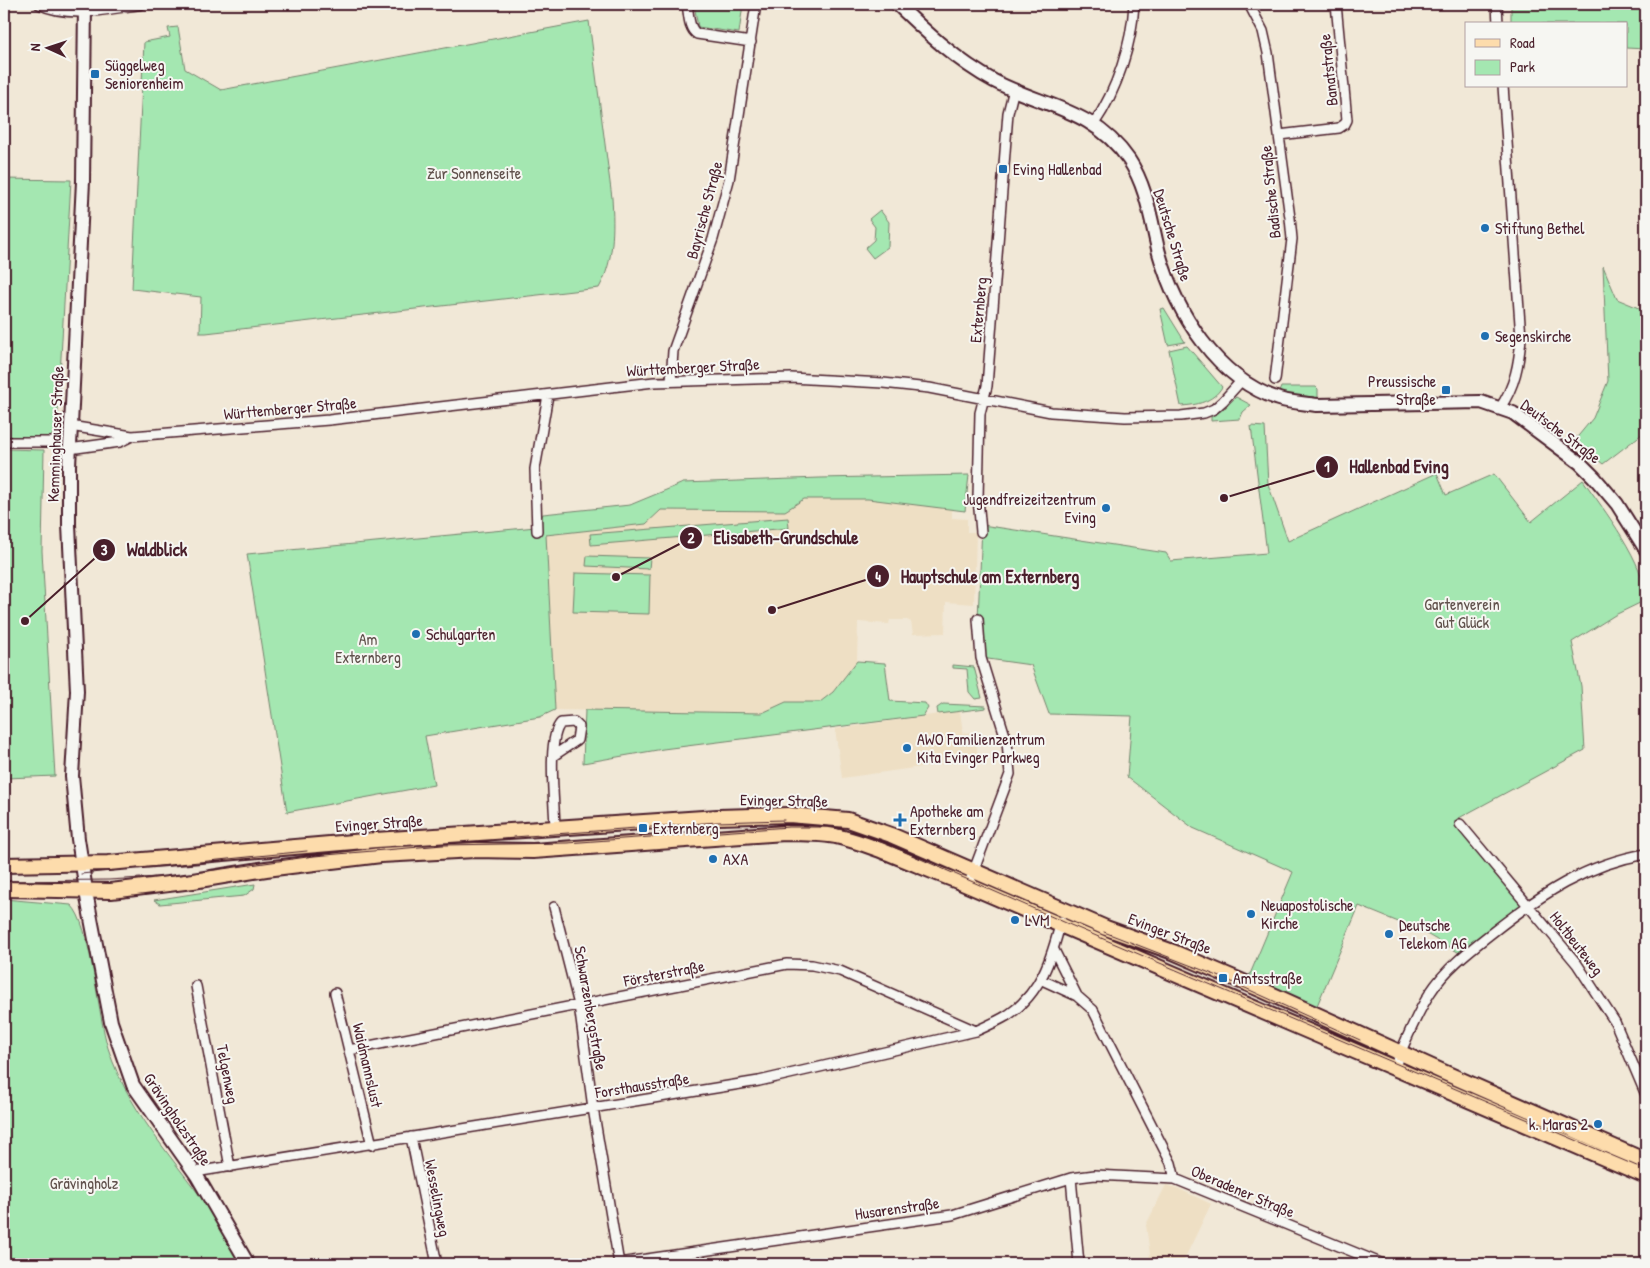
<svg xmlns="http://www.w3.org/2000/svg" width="1650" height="1268" font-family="'Patrick Hand',sans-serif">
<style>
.built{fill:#eedfc4}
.green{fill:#a4e7b1;stroke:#77836e}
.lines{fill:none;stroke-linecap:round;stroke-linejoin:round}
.street-casing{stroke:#4a1f2b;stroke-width:12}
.secondary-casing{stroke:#4a1f2b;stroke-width:16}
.primary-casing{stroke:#4a1f2b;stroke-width:18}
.street{stroke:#f6f6f2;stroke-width:9}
.secondary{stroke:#f6f6f2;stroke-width:12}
.primary{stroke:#fddcac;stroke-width:14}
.tram{stroke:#4a1f2b;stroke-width:1}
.poi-dot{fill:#1f6fb2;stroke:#f6f6f2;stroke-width:2}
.labels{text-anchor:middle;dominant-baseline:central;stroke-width:4;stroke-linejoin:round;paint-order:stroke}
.poi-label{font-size:16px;fill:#4a1f2b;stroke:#f6f6f2;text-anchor:start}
.street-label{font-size:16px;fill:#4a1f2b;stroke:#f6f6f2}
.park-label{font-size:16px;fill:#60514c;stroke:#f6f6f2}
.leader{fill:none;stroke:#4a1f2b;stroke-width:2}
.callout-dot{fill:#4a1f2b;stroke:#f6f6f2;stroke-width:2}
.mark-label{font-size:15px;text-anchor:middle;font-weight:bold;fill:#fff}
.callout-label{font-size:18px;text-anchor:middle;font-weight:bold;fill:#4a1f2b;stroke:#f6f6f2;stroke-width:4;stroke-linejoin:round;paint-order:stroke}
</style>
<rect width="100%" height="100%" fill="#f1e8d7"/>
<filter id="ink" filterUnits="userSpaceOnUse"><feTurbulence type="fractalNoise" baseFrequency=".02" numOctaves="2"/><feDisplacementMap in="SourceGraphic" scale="10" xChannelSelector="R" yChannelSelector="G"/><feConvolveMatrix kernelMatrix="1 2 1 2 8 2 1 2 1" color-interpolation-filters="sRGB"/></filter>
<g filter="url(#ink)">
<!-- built -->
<path class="built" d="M804,499H868L952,505V518L967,519V532H976L974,604L946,602L945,633L913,634L911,622L907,620H890L889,624L858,622L857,661L833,692L820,702H786L762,713L555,710L545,535L646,524L661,510L785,511Z
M960,711L963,733L975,732L978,759L842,778L835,729Z
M1166,1185L1177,1188L1211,1204L1182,1264H1148L1150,1254L1146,1225Z"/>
<!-- green -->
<path class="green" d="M694,4H743L739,33L698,27Z
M1511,4H1646V49L1626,48V24H1511Z
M589,21L612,198C614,229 614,261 599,288L206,333H200L201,297L132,289L144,42L170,37L168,28L178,27L185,69L221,90Z
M4,179L71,180L57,428L50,438L4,437Z
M880,210L889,222L888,247L873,258L865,248L874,240L875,227L869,219Z
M1603,266L1617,299L1646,311V431L1603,464L1574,441L1593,418L1608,381Z
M1164,308L1185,342L1168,345L1160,309Z
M1187,346L1222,387C1213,402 1197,405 1181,406L1169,350Z
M1281,387H1316L1318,389V398L1279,392Z
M1236,397L1251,405L1243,412L1240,419L1211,421V417L1225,408Z
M1251,426L1265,427L1268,484L1288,541L1437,473L1446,495L1494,474L1531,522L1583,480C1604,510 1646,564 1646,600L1615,615L1572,642L1581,686L1585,750L1459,818L1460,825L1527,905L1463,955L1423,932L1359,906L1316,1008L1248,979L1293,872L1193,828L1127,777L1132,716L1049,714L1031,665L981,658L978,619L982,525L1166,553L1171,561L1267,553Z
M4,449L44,450L42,551L55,776L7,778L4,705Z
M969,475L965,511L868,499H804L785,511L661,510L646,524L546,535L555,710L540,717L425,736L434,785L287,812L247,554L536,527L543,514L630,505L683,483L820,478Z
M788,518L789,528L591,545L590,534Z
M587,556L650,558L649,569L586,566Z
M575,573L650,575L649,614L573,612Z
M857,661L885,663L890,701L925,703L928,708L923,716L663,749L583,763L585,710L762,713L786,702H820L833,692Z
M953,665L974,667L982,698L975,699L969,692L967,669L953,668Z
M943,704L986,706V708L938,714L937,708Z
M255,884L254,889L244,896L160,904L154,900Z
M4,899L71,905C91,923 98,1017 108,1048C130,1118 187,1172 226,1233C232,1242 236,1254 240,1264H4Z"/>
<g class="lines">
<defs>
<path id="street" d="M39,4C70,19 110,9 142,4
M687,4C689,14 688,28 697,34L751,42
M1249,4L1263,31L1268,53L1290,218L1292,239L1275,380
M1497,4L1498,24
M1094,124C1117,90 1132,44 1134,4
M1279,135L1339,128L1345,124L1347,120L1336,4
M671,381L673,351L713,239L729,180L756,4
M1500,408C1515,386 1519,364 1521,338L1503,86
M70,426L132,436L329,420L654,382L791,378L883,383L929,388L1051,412L1125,417L1181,416L1204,413L1214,409L1223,401L1242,380
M4,442H55
M69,449L120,442L132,436
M537,531L535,469L548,395
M981,532L978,498L980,413L987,386L1008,113L1014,89
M553,756L577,740L579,727L574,722L561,723C546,738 555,806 555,829
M1460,824L1577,964L1615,1022L1646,1095
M968,886L1010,774L1007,742L981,658L978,619
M554,907L579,1005L593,1108L619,1264
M1054,950L1077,996
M1042,980L1077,996L1093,1010L1171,1163L1175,1179L1383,1264
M196,986L230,1167
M335,993L372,1145
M349,1050L787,964L812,965L840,971L976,1031
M1394,1068C1405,1043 1415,1016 1430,993C1446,968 1470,950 1493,932C1540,895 1586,864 1646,854
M411,1137L437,1264
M195,1172L759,1081L976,1031C987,1026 998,1021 1008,1015C1041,993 1052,957 1061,921
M1071,1178L1079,1264
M619,1263L952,1215L1071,1178L1095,1175L1175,1179"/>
<path id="secondary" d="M85,4L83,181L69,466V525L77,691L72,776L78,839L88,903L111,1022L133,1085L197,1176L248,1264
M897,4C927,33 957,61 994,81C1044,107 1094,109 1129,160C1147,187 1151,221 1159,253C1176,313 1217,379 1279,399C1292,403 1304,403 1317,405L1481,402L1513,413L1580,463L1594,477L1617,504L1646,550"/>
<path id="primary" d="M4,865L108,863L376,840L718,817L789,815L848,820L891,835L1106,928L1173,952L1262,990L1443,1072L1646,1161
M4,889L111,891L193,881L266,869L381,855L475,850L533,851L785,833C802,833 819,833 836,836C878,846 919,867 960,882L1646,1176"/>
</defs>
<!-- street casing -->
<use href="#street" class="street-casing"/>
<!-- secondary casing -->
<use href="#secondary" class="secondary-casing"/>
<!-- primary casing -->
<use href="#primary" class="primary-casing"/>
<!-- street -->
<use href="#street" class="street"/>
<!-- secondary -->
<use href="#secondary" class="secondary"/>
<!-- primary -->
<use href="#primary" class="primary"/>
<!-- tram -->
<path class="tram" d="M514,837L718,822L784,820
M81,874L307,851
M4,881L109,880L173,876L314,856L443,845L567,843L789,827H830L857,833L889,845L1073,926L1646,1170
M1104,932L1223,978L1360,1040"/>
</g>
</g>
<!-- markers -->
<g class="poi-dot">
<rect x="90" y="69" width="10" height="10" rx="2.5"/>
<rect x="998" y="164" width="10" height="10" rx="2.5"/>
<circle cx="1485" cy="228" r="5"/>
<circle cx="1485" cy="336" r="5"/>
<rect x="1441" y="385" width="10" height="10" rx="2.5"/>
<circle cx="1106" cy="508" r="5"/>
<circle cx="416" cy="634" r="5"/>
<circle cx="907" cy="748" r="5"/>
<path d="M897.5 812.5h5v5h5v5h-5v5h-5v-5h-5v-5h5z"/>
<rect x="638" y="823" width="10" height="10" rx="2.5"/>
<circle cx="713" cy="859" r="5"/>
<circle cx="1251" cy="914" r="5"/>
<circle cx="1015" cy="920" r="5"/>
<circle cx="1389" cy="934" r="5"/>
<rect x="1218" y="973" width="10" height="10" rx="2.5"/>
<circle cx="1598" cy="1124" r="5"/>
</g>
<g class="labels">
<!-- poi labels -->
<g class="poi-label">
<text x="105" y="65">Süggelweg<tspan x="105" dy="18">Seniorenheim</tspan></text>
<text x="1013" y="169">Eving Hallenbad</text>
<text x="1495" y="228">Stiftung Bethel</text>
<text x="1495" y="336">Segenskirche</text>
<text x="1436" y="381" text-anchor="end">Preussische<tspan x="1436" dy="18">Straße</tspan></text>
<text x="1096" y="499" text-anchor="end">Jugendfreizeitzentrum<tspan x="1096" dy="18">Eving</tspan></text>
<text x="426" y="634">Schulgarten</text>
<text x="917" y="739">AWO Familienzentrum<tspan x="917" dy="18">Kita Evinger Parkweg</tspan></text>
<text x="910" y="811">Apotheke am<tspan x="910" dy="18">Externberg</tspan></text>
<text x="653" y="828">Externberg</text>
<text x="723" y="859">AXA</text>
<text x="1261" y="905">Neuapostolische<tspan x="1261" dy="18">Kirche</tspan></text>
<text x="1025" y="920">LVM</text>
<text x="1399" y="925">Deutsche<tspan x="1399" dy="18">Telekom AG</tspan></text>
<text x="1233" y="978">Amtsstraße</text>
<text x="1588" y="1124" text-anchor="end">k. Maras 2</text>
</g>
<!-- street labels -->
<g class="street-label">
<text transform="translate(1328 70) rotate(-96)">Banatstraße</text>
<text transform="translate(1270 192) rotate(-96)">Badische Straße</text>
<text transform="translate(704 210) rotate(-75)">Bayrische Straße</text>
<text transform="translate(1173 235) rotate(73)">Deutsche Straße</text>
<text transform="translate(978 310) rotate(-85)">Externberg</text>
<text transform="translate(693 367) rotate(-3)">Württemberger Straße</text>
<text transform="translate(290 408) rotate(-5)">Württemberger Straße</text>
<text transform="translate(1561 431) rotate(37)">Deutsche Straße</text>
<text transform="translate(55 434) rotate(-88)">Kemminghauser Straße</text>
<text transform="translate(784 800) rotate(1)">Evinger Straße</text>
<text transform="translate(379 823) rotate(-4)">Evinger Straße</text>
<text transform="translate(1170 933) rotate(21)">Evinger Straße</text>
<text transform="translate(1577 943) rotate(52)">Holtbeuteweg</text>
<text transform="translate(664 973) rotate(-11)">Försterstraße</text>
<text transform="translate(591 1008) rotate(80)">Schwarzenbergstraße</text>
<text transform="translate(368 1065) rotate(77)">Waidmannslust</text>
<text transform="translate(228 1074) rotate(79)">Telgenweg</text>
<text transform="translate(642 1085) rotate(-9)">Forsthausstraße</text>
<text transform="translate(178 1119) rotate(56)">Grävingholzstraße</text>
<text transform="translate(1243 1191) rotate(23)">Oberadener Straße</text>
<text transform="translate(438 1198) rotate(79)">Wesselingweg</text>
<text transform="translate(897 1208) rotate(-8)">Husarenstraße</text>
</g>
<!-- park labels -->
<g class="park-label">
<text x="474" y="173">Zur Sonnenseite</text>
<text x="1462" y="604">Gartenverein<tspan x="1462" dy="18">Gut Glück</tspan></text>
<text x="368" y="639">Am<tspan x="368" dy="18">Externberg</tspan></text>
<text x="84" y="1183">Grävingholz</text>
</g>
</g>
<!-- callouts -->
<path class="leader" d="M1224 498L1327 467M616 577L691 538M25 621L104 550M772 610L878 576"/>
<g class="callout-dot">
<circle cx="1224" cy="498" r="5"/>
<circle cx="616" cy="577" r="5"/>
<circle cx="25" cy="621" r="5"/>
<circle cx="772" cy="610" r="5"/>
<circle cx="1327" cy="467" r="12"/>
<circle cx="691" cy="538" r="12"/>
<circle cx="104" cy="550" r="12"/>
<circle cx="878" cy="576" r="12"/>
</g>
<g class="mark-label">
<text x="1327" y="472">1</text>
<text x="691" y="543">2</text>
<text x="104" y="555">3</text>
<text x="878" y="582">4</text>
</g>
<g class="callout-label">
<text x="1399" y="473">Hallenbad Eving</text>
<text x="786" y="544">Elisabeth-Grundschule</text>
<text x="157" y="556">Waldblick</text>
<text x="990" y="583">Hauptschule am Externberg</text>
</g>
<!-- margin -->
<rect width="1650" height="1268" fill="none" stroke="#f6f6f2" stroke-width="20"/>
<rect x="10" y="10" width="1630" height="1248" fill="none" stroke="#4a1f2b" stroke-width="2" filter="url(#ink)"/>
<!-- legend -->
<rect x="1465" y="22" width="162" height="65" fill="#f6f6f2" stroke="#b1a0a2"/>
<rect x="1475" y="39" width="25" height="8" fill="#fddcac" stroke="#b1a0a2"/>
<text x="1510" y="48" font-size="15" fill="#4a1f2b">Road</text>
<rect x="1475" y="60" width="25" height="15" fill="#a4e7b1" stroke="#b1a0a2"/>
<text x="1510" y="72" font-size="15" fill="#4a1f2b">Park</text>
<!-- north arrow -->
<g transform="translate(48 48) rotate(273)" stroke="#f6f6f2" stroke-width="4" paint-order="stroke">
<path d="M0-4L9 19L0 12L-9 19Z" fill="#4a1f2b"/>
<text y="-8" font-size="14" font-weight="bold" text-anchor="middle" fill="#4a1f2b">N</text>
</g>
</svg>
